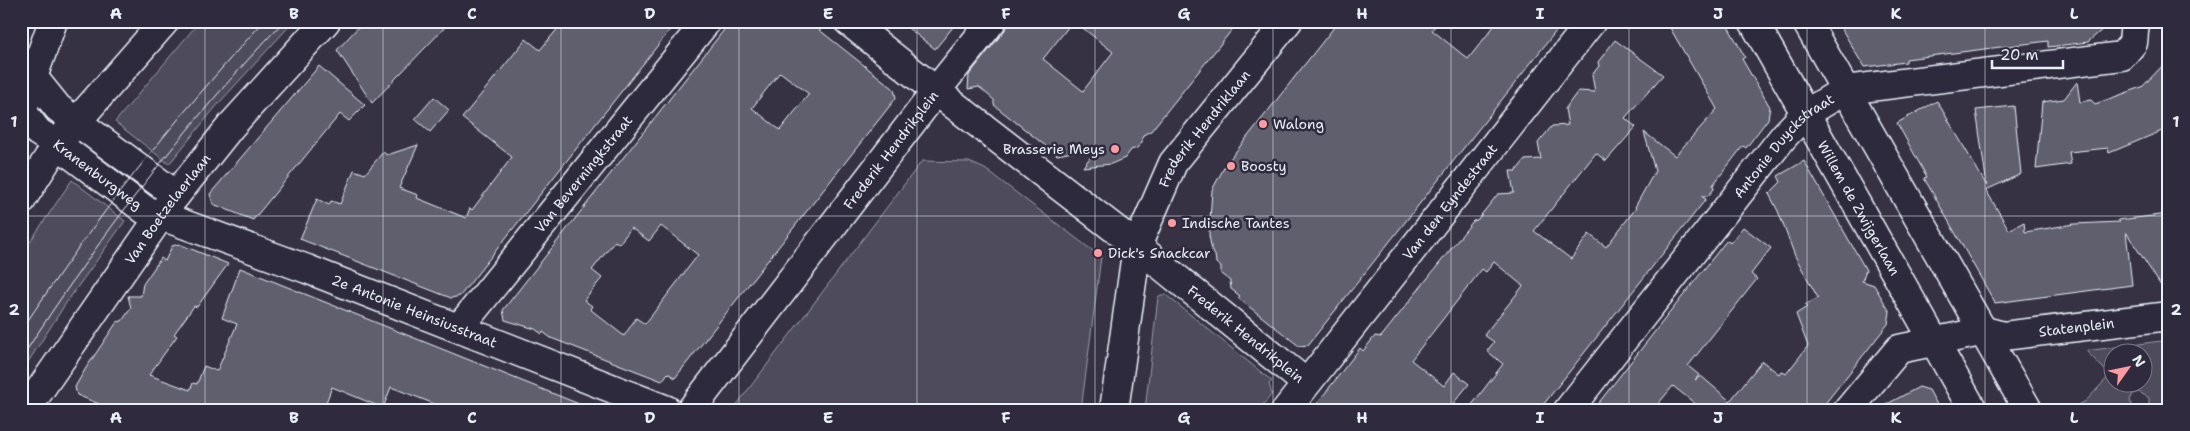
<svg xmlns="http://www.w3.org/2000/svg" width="2190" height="431" font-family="'Shantell Sans',sans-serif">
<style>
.green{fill:#4d4b5c;stroke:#9a9eaa;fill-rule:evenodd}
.building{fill:#605e6e;stroke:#e8f1f8;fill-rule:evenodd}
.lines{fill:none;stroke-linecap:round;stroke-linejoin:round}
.street-casing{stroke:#e8f1f8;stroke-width:31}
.street{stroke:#2f2a3d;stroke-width:28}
.tram{stroke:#e8f1f8;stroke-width:1}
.grid{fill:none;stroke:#e8f1f8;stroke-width:1;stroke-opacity:0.55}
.poi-dot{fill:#ff9aa2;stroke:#2f2a3d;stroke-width:2}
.labels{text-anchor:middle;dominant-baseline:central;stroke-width:5;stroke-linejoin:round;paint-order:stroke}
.poi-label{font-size:14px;fill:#e8f1f8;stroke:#2f2a3d;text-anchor:start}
.street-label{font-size:14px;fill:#e8f1f8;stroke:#2f2a3d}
.neatline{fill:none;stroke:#e8f1f8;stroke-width:2}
.grid-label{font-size:16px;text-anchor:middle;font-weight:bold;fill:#e8f1f8}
</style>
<rect width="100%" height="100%" fill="#363244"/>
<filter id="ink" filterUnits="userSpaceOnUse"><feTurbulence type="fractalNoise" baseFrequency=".02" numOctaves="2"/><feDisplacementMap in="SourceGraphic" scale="10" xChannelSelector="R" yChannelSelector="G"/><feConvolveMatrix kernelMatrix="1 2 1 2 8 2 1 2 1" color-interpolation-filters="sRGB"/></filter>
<g filter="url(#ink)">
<!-- green -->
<path class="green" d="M200,21H294L219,103L169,164L115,122Z
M922,161L969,162L985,169L1101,257L1081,410H744L735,407Z
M72,180L125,221L66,303L21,373V255Z
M1161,295H1166L1272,381L1269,384L1272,394L1259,410H1145L1158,297Z
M2169,340L2168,410H2146L2149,405V398L2139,392L2133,394L2130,400L2133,410H2069L2086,401L2110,375L2086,351ZM2112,354H2142V384H2112Z"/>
<!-- building -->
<path class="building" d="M364,21H451L372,103L337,50Z
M564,21H677L460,296L451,298L300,239L317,199L329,205L331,201L340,204L354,170L365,174L383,152L387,155L418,145L399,188L418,195L417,198L466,218L470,208L472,210L512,157L462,118L526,39L540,50Z
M731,21H808L894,89L896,98L675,378L668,373L662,381L551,338L543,332L542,334L535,329L505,320L503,310ZM780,72L809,94L780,130L752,108ZM661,226L698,255L645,324L636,318L624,336L590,309L592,306L584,300L602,278L592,270L615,241L619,244L631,228L649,241Z
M899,21H958L935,49Z
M1012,21H1073L1043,59L1083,91L1113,52L1074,21H1239L1151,131L1143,135L1142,142L1137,148L1131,150L1125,158L1111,164L1083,167L1098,147L1057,155L994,105V100L979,87L968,89L969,75Z
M1339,21H1439L1432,30L1468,59L1498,21H1564L1308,345L1299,346L1238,298L1240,296L1231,289L1230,281L1221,274V267L1216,263L1215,255L1212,252L1209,235L1212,190L1226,164Z
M1666,21H1725L1745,57L1742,59L1770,107L1768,119L1746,148L1743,146L1713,185L1714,189L1708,196H1701L1706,199L1539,410H1468L1503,364L1487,351L1494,342L1484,335L1523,286L1494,262L1486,272L1482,269L1411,360L1444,386L1454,372L1469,384L1448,410H1312L1360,348L1363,351L1375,336L1381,337L1473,221L1477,220L1498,194L1514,193L1510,171H1516L1525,160L1541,159L1538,143L1552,126L1568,125L1565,109L1578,91L1595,92L1592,75L1599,66L1598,62L1615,40L1663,75L1625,118L1636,127L1606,161L1596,153L1534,231L1571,259L1589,234L1606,247L1636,208L1635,207L1655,171L1644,132L1675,156L1717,109Z
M1837,21H2112L2088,42L2048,47V41L1906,59V62L1864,67Z
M2169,59V128L2109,153L2108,148L2069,152L2071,164L2036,169L2042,102L2064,99L2077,82L2080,102L2091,100L2095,104L2142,87Z
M319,66L365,105L349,121L340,114L253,220L213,204L210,194Z
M434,97L449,110L430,132L415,119Z
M1937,101L1987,186L1976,110L2014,106L2021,174L1986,190L2009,230L2024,222L2025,232L2074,224L2120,222L2118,220L2169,214V298L2126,232L2132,285L1995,303L1924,178L1927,177L1897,123Z
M1804,161L1866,270L1862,281L1874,285L1890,312L1888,324L1820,410H1703L1673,386L1653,410H1593L1727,240L1730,243L1743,227L1771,248L1751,274L1757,279L1688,366L1699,375L1695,380L1701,376L1730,401L1762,361L1779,374L1781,371L1786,374L1808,346L1796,314L1807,307L1805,305L1818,298L1795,256L1778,211L1769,194L1781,182L1778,176Z
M179,244L228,264L197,307L194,306L174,334L177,336L149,375L190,390L193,383L197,384L204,366L217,371L237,324L222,318L240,268L594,410H450L391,387L383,408L332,387L323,410H114L77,395L75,387L86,368L117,322L122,321L131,308L128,296H141L143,284L161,258L165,261L172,246Z
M1919,387L1929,390L1940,410H1876Z"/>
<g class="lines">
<defs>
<g id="street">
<path id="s1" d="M53,21L33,77L23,108L25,115L38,132L57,144L145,210L307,269L667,410"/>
<path d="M848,21L936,91L992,21"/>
<path id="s2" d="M1753,21L1973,410"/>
<path d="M1806,21L2028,410"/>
<path d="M33,77L58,108L176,195"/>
<path d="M21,201L57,144L165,21"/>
<path id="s3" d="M459,328L707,21"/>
<path id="s4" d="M26,410L168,205L231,126L326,21"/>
<path id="s5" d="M691,410L936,91L1137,246L1306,383"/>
<path id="s6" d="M1114,410L1137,246L1173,163L1288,21"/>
<path id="s7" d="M1286,410L1592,21"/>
<path id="s8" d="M1568,410L1784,136L1805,114L1845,90L2122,56L2133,43L2135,21"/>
<path id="s9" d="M1848,410L1899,349L1985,331L2003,336L2169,316"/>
</g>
</defs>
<!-- street casing -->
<use href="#street" class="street-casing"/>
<!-- street -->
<use href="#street" class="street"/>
<!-- tram -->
<path class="tram" d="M21,331C95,218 173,121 264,21
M21,359C98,238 185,125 284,21"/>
</g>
</g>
<!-- grid -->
<path class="grid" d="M205,21V410M383,21V410M561,21V410M739,21V410M917,21V410M1095,21V410M1273,21V410M1451,21V410M1629,21V410M1807,21V410M1985,21V410M21,216H2169"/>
<!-- markers -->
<g class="poi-dot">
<circle cx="1263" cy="124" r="5"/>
<circle cx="1115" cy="149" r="5"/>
<circle cx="1231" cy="166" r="5"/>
<circle cx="1172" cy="223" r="5"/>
<circle cx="1098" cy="253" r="5"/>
</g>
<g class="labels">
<!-- poi labels -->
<g class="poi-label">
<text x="1273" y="124">Walong</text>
<text x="1105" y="149" text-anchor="end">Brasserie Meys</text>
<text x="1241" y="166">Boosty</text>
<text x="1182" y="223">Indische Tantes</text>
<text x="1108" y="253">Dick's Snackcar</text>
</g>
<!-- street labels -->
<g class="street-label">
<text stroke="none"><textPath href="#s6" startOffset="302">Frederik Hendriklaan</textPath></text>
<text stroke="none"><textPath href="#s8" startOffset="342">Antonie Duyckstraat</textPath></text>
<text stroke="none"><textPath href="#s5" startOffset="328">Frederik Hendrikplein</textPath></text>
<text stroke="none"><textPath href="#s1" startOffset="194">Kranenburgweg</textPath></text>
<text stroke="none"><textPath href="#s3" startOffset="198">Van Beverningkstraat</textPath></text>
<text stroke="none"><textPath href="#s7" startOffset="265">Van den Eyndestraat</textPath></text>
<text stroke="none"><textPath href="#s2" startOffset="215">Willem de Zwijgerlaan</textPath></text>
<text stroke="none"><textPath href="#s4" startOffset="246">Van Boetzelaerlaan</textPath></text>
<text stroke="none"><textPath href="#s1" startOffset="541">2e Antonie Heinsiusstraat</textPath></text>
<text stroke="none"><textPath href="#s9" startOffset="260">Statenplein</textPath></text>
<text stroke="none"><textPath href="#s5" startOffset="796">Frederik Hendrikplein</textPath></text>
</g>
</g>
<!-- margin -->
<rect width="2190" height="431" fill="none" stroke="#2f2a3d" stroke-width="55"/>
<!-- north arrow -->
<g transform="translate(2128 368) rotate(57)"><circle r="24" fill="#2f2a3d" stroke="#797a88"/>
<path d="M0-4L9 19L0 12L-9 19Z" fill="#ff9aa2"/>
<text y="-8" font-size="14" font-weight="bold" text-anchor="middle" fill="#e8f1f8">N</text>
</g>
<!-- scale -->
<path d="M1992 60v8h71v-8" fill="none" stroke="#e8f1f8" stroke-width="2.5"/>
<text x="2000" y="60" font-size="15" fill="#e8f1f8" stroke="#2f2a3d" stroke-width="4" paint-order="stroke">20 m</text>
<rect x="28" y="28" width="2134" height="376" class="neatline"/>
<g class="grid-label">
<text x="116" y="19">A</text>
<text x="294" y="19">B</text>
<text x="472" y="19">C</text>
<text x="650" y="19">D</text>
<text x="828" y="19">E</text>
<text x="1006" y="19">F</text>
<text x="1184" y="19">G</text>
<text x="1362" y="19">H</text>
<text x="1540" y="19">I</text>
<text x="1718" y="19">J</text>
<text x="1896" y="19">K</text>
<text x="2074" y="19">L</text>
<text x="14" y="127">1</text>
<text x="2176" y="127">1</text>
<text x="14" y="315">2</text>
<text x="2176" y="315">2</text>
<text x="116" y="423">A</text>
<text x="294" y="423">B</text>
<text x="472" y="423">C</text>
<text x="650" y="423">D</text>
<text x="828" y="423">E</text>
<text x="1006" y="423">F</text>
<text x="1184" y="423">G</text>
<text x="1362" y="423">H</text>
<text x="1540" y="423">I</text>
<text x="1718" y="423">J</text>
<text x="1896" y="423">K</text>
<text x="2074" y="423">L</text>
</g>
</svg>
